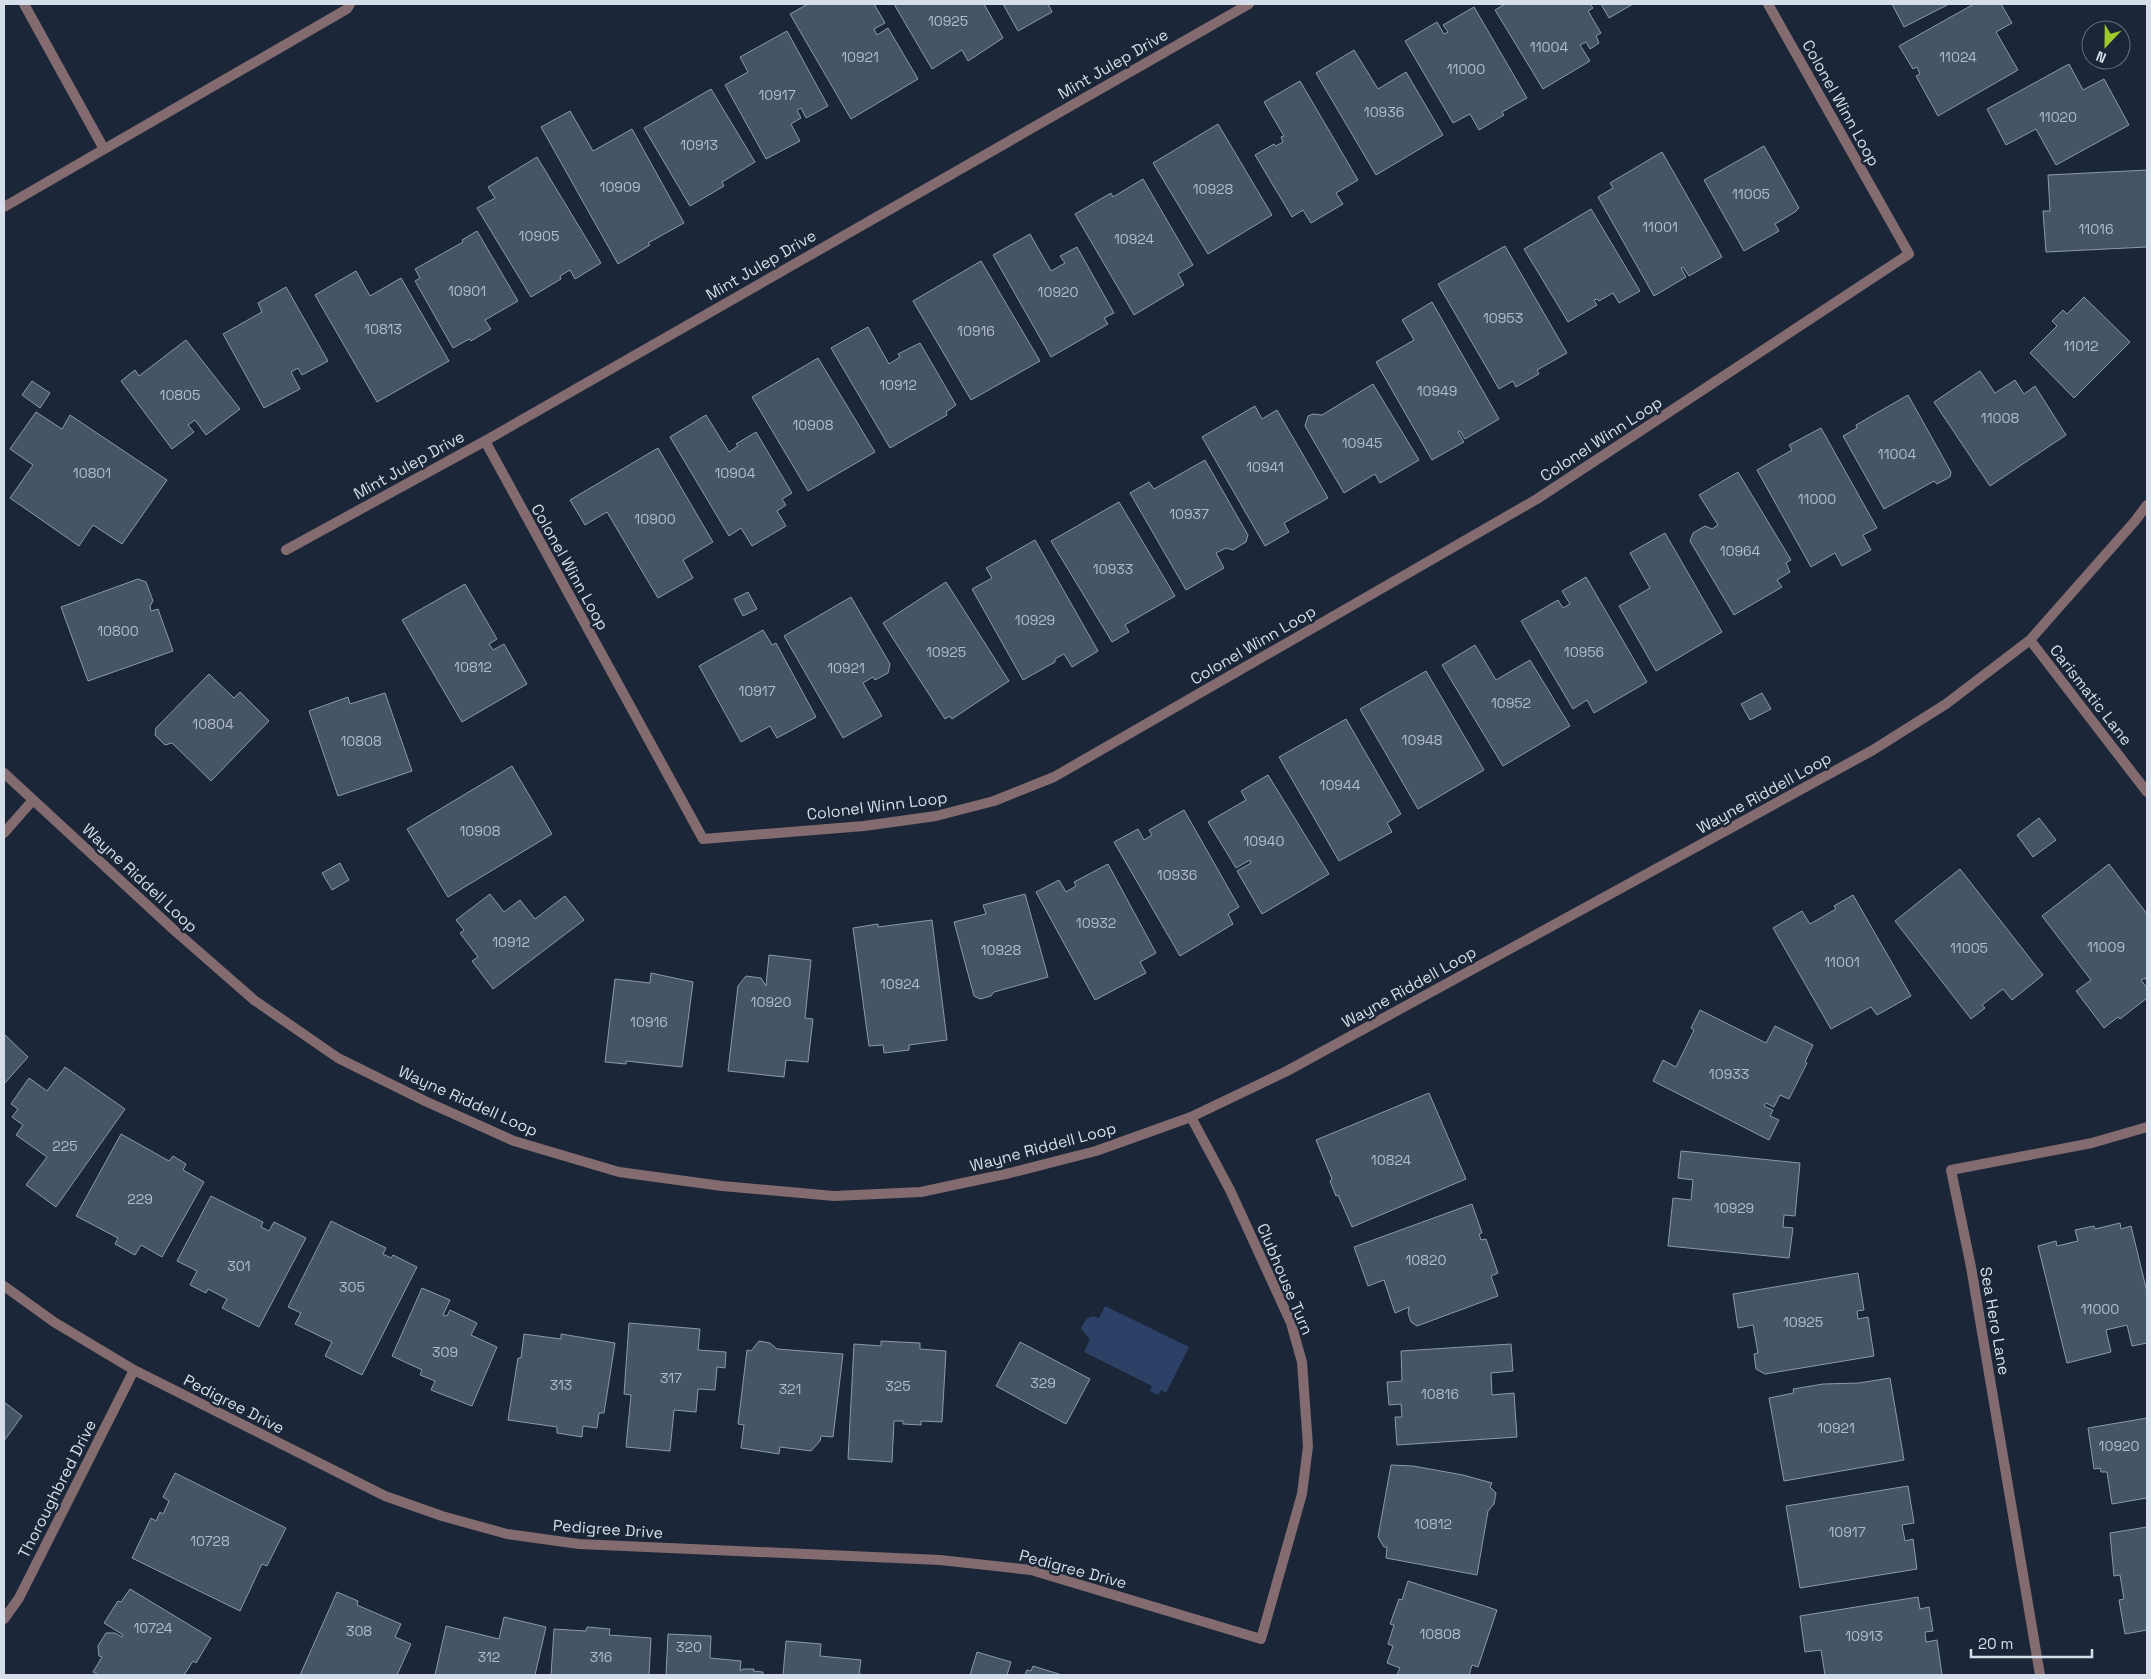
<svg xmlns="http://www.w3.org/2000/svg" width="2151" height="1679" font-family="'Space Grotesk',sans-serif">
<style>
.water{fill:#2d4167}
.building{fill:#465467;stroke:#8a99ae}
.lines{fill:none;stroke-linecap:round;stroke-linejoin:round}
.service{stroke:#836b6f;stroke-width:10}
.minor{stroke:#836b6f;stroke-width:10}
.labels{text-anchor:middle;dominant-baseline:central;stroke-width:5;stroke-linejoin:round;paint-order:stroke}
.number-label{font-size:14px;fill:#b1bcc8}
.street-label{font-size:16px;fill:#d5dee9;stroke:#1b2738}
</style>
<rect width="100%" height="100%" fill="#1b2738"/>
<!-- water -->
<path class="water" d="M1105,1306L1189,1347L1166,1393L1161,1390L1158,1395L1150,1391L1152,1386L1084,1352L1090,1339L1081,1329C1085,1320 1088,1314 1099,1318Z"/>
<!-- building -->
<path class="building" d="M808,4H874L885,23L874,29L877,35L888,28L918,79L851,119L790,14Z
M894,4H984L1003,38L968,61L962,50L932,69Z
M1003,4H1048L1052,12L1018,31Z
M1505,4H1590L1593,8L1588,11L1601,33L1596,36L1599,43L1590,49L1586,42L1580,45L1590,61L1543,89L1495,10Z
M1601,4H1633L1609,18Z
M1892,4H1949L1904,27Z
M1974,4H2001L2012,23L1996,32L2018,70L1938,116L1916,76L1920,74L1917,67L1913,69L1899,46Z
M1474,7L1527,98L1502,112L1504,115L1479,130L1470,114L1453,123L1405,41L1437,22L1444,34L1448,32L1443,25Z
M787,31L828,106L806,118L801,108L797,110L801,118L791,124L800,141L766,159L725,85L748,72L740,57Z
M1354,50L1378,89L1406,72L1443,135L1376,175L1316,73Z
M2069,64L2083,90L2104,79L2129,125L2056,165L2036,129L2006,145L1987,109Z
M1300,81L1358,180L1336,193L1343,204L1311,223L1303,210L1292,217L1255,155L1274,144L1276,146L1283,142L1281,137L1284,136L1264,102Z
M711,89L755,162L722,182L724,186L690,206L644,128Z
M570,111L593,151L632,129L684,223L648,243L650,245L618,264L541,127Z
M1218,124L1272,215L1208,254L1153,163Z
M1764,146L1799,208L1795,212L1775,224L1779,231L1744,251L1704,180Z
M1662,152L1722,257L1689,276L1683,267L1681,268L1686,277L1654,296L1598,197L1613,188L1610,183Z
M537,157L601,263L575,279L570,270L560,276L561,279L531,297L477,208L495,198L488,187Z
M2147,170V247L2046,252L2043,211H2050L2048,175Z
M1143,179L1193,265L1178,274L1184,285L1134,315L1075,214L1111,193L1113,197Z
M1591,209L1640,291L1619,303L1613,293L1599,301L1597,299L1594,300L1597,305L1568,322L1524,249Z
M477,231L518,301L485,320L491,329L471,341L469,339L453,348L415,281L420,278L415,269L463,242L462,240Z
M1030,234L1051,271L1065,263L1060,256L1077,247L1114,313L1104,318L1108,324L1051,357L993,255Z
M1505,246L1567,353L1537,370L1539,374L1516,387L1513,381L1499,389L1438,284Z
M981,261L1040,361L971,400L913,301Z
M356,271L370,296L401,278L449,361L377,402L315,295Z
M286,287L328,361L302,375L298,368L291,372L300,389L264,408L223,334L262,312L258,303Z
M2084,297L2130,342L2074,398L2030,353L2057,326L2052,321L2063,310L2067,314Z
M1432,302L1499,419L1465,439L1460,431L1458,432L1464,442L1432,460L1376,362L1414,340L1402,320Z
M868,327L889,364L900,357L898,354L920,343L956,405L946,412L947,415L890,448L831,348Z
M186,340L240,409L206,435L195,420L188,425L194,432L172,449L121,381L135,370L139,376Z
M818,358L875,452L808,491L752,397Z
M1980,371L1995,393L2015,380L2024,394L2035,386L2066,435L1990,486L1934,402Z
M32,381L50,393L40,408L22,395Z
M1373,384L1419,460L1380,483L1375,474L1344,493L1305,426L1308,416L1313,414L1322,415Z
M1908,395L1951,472L1950,477L1937,484L1934,481L1884,509L1843,436L1857,428L1856,425Z
M1255,406L1262,419L1277,410L1328,498L1284,523L1289,532L1265,546L1202,437Z
M36,412L62,429L70,415L167,480L122,544L93,525L79,546L10,498L33,465L10,449Z
M706,415L729,452L738,446L736,444L756,432L792,493L782,499L786,505L777,511L786,526L752,546L741,528L729,536L670,437Z
M1821,428L1877,528L1863,535L1871,550L1842,566L1835,553L1811,567L1757,470L1792,450L1789,445Z
M658,448L713,542L683,560L693,578L658,598L607,512L585,525L570,500Z
M1205,460L1248,535L1246,542L1233,550L1226,548L1216,553L1224,568L1186,590L1130,493L1149,482L1154,489Z
M1738,472L1791,560L1786,563L1790,572L1777,580L1782,587L1734,615L1690,541L1693,533L1705,526L1712,529L1718,525L1699,495Z
M1119,502L1175,596L1125,625L1129,632L1112,642L1051,541Z
M1665,533L1722,632L1656,671L1619,606L1650,588L1630,553Z
M1035,540L1098,651L1072,667L1064,654L1055,659V662L1023,680L972,589L992,578L986,568Z
M1586,577L1647,682L1594,713L1587,700L1573,709L1521,621L1558,600L1563,608L1570,604L1562,591Z
M138,579L146,582L153,601L150,606L151,611L158,609L173,651L88,681L61,607Z
M946,582L1009,681L952,719L950,716L945,719L883,623Z
M465,584L497,639L489,644L493,650L504,644L527,684L462,722L402,620Z
M748,592L757,609L743,616L734,599Z
M851,597L890,664L888,673L875,680L873,677L863,683L882,716L843,738L784,636Z
M763,630L772,645L776,643L816,717L777,738L770,726L741,742L699,666Z
M1475,645L1496,680L1530,660L1570,726L1503,766L1442,665Z
M1426,671L1484,770L1418,809L1360,709Z
M209,674L234,698L240,692L269,721L211,781L172,743L165,745L155,735L156,728Z
M385,693L412,771L338,796L309,711L348,697L350,704Z
M1762,693L1771,709L1750,720L1741,704Z
M1346,719L1401,814L1387,823L1392,832L1339,861L1279,757Z
M512,766L552,834L448,897L407,829Z
M1268,775L1329,874L1262,914L1237,871L1251,863L1250,860L1236,868L1208,822L1246,800L1241,791Z
M1184,810L1239,907L1228,914L1233,924L1180,956L1114,842L1138,829L1144,840L1152,835L1149,830Z
M2039,818L2056,840L2033,857L2017,835Z
M340,863L349,880L332,890L322,873Z
M1108,864L1156,953L1140,962L1146,973L1095,1000L1036,892L1059,880L1066,892L1076,886L1074,882Z
M2109,864L2147,914V981L2145,978L2141,980L2147,988V998L2120,1019L2118,1017L2104,1028L2076,991L2091,980L2042,916Z
M1960,869L2043,975L2012,1000L2003,989L1982,1005L1985,1008L1971,1019L1895,921Z
M490,894L504,912L520,900L535,919L565,896L584,920L493,989L472,961L478,957L460,933L464,930L456,920Z
M1025,894L1048,977L994,992L991,996L980,999L974,996L954,922L986,914L983,905Z
M1853,895L1911,996L1877,1015L1871,1007L1831,1029L1773,928L1802,911L1810,924L1836,909L1834,906Z
M932,920L947,1040L909,1045V1050L884,1053L883,1045L869,1046L853,928L878,924V927Z
M769,955L811,960L805,1018L813,1019L808,1062L786,1060L784,1077L728,1071L738,986L746,976L761,978L766,986Z
M651,973L693,982L682,1067L626,1061V1064L605,1062L615,979L650,983Z
M1700,1010L1766,1043L1775,1026L1813,1045L1805,1062L1807,1063L1789,1099L1780,1095L1774,1107L1766,1103L1764,1106L1773,1110L1770,1116L1779,1120L1769,1140L1653,1081L1663,1060L1676,1067L1694,1030L1691,1028Z
M4,1034L28,1057L4,1084Z
M65,1067L125,1109L56,1207L26,1185L47,1157L16,1135L23,1125L12,1117L18,1109L11,1104L29,1078L47,1091Z
M1429,1093L1466,1179L1352,1227L1338,1195L1336,1196L1330,1181L1332,1179L1316,1140Z
M121,1134L169,1161L173,1156L186,1164L183,1170L204,1182L162,1257L141,1245L135,1255L115,1244L118,1238L76,1216Z
M1681,1151L1800,1163L1795,1216L1784,1215L1783,1227L1793,1228L1789,1258L1668,1246L1673,1198L1691,1200L1693,1180L1678,1178Z
M211,1196L263,1222L261,1227L269,1231L274,1222L306,1238L259,1327L222,1308L227,1299L208,1289L206,1293L190,1285L197,1271L177,1261Z
M1472,1204L1482,1233L1479,1234L1481,1240L1486,1239L1498,1273L1491,1276L1498,1296L1417,1326L1411,1322L1408,1313L1409,1307L1395,1313L1384,1280L1368,1286L1354,1247Z
M331,1221L386,1248L383,1254L391,1258L393,1255L417,1267L362,1375L325,1356L332,1342L295,1324L301,1313L288,1307Z
M2120,1223L2121,1229L2131,1226L2147,1292V1343L2132,1346L2127,1325L2106,1330L2111,1352L2067,1363L2038,1246L2056,1241L2057,1246L2078,1241L2075,1230L2094,1226L2095,1229Z
M1858,1273L1864,1310L1857,1311L1858,1319L1868,1317L1874,1356L1765,1374L1756,1369L1754,1354L1758,1353L1753,1325L1738,1328L1733,1294Z
M422,1288L450,1300L443,1315L447,1316L450,1310L477,1323L471,1335L497,1347L472,1406L431,1390L435,1381L420,1375L422,1370L392,1356Z
M629,1323L700,1329L698,1350L726,1352L725,1368L717,1367L715,1390L698,1389L696,1412L674,1410L670,1451L626,1447L631,1395L624,1394Z
M524,1334L561,1339V1334L615,1343L604,1413H599L597,1428L583,1426L582,1437L557,1433V1427L508,1420L518,1358H521Z
M759,1341L770,1343L777,1349L843,1354L833,1437L821,1436L820,1441L811,1451L780,1447L779,1454L741,1448L744,1425L738,1424L747,1350L751,1351Z
M881,1341L920,1343V1349L946,1351L942,1422L921,1421V1425L903,1424V1421H894L892,1462L848,1459L854,1344L881,1346Z
M1020,1342L1090,1379L1066,1424L996,1386Z
M1511,1344L1513,1371L1491,1373L1492,1395L1514,1393L1517,1437L1397,1445L1395,1417H1402L1401,1404L1389,1405L1387,1382L1402,1381L1401,1351Z
M1890,1378L1904,1460L1784,1481L1769,1398L1794,1393L1793,1389L1823,1384L1859,1383Z
M4,1402L22,1416L4,1441Z
M2147,1418V1498L2112,1504L2107,1472H2101L2100,1468L2094,1469L2088,1428Z
M1391,1465L1413,1466L1463,1475L1492,1483L1490,1487L1496,1493L1494,1504L1488,1511L1477,1575L1386,1558L1387,1547H1384L1378,1537Z
M175,1473L286,1528L267,1566L262,1564L240,1611L132,1558L151,1518L156,1521L160,1512L163,1514L169,1501L163,1497Z
M1908,1486L1914,1523L1902,1525L1905,1541L1913,1539L1917,1569L1800,1588L1786,1506Z
M2147,1527V1630L2125,1634L2119,1600L2124,1599L2120,1575L2114,1576L2110,1533Z
M1408,1581L1497,1610L1478,1667L1472,1665L1469,1675H1397L1400,1668L1387,1663L1393,1646L1388,1644L1394,1625L1390,1624L1399,1599L1402,1600Z
M130,1589L211,1638L196,1663L193,1661L184,1675H99L93,1672L102,1657L99,1656L98,1646L106,1633H115L122,1637L123,1635L104,1623L118,1601L121,1602Z
M337,1592L358,1601L357,1605L401,1624L395,1637L411,1644L397,1675H300Z
M1918,1597L1920,1609L1929,1607L1933,1631L1925,1632L1926,1642L1937,1640L1942,1675H1825L1821,1650L1805,1652L1800,1616Z
M504,1617L546,1627L535,1675H435L446,1626L499,1639Z
M587,1627L610,1629L609,1635L651,1638L649,1675H551L554,1629L586,1631Z
M668,1634L711,1636L710,1658L741,1661L740,1671L743,1669H754L753,1671L763,1672V1675H666Z
M786,1641L821,1644L820,1656L861,1660L859,1674L867,1675H783Z
M977,1652L1011,1662L1007,1675H970Z
M1033,1666L1062,1675H1025L1027,1670L1031,1671Z"/>
<g class="lines">
<!-- service -->
<path class="service" d="M24,4L104,149
M4,207L347,9L350,4"/>
<!-- minor -->
<path class="minor" d="M485,441L703,839L864,826L936,816L994,801L1054,777L1537,499L1909,254L1768,4
M286,550L485,441L1249,4
M2030,640L2147,792
M4,773L174,930L254,1000L338,1058L425,1101L514,1141L619,1172L722,1186L834,1196L921,1192L1010,1173L1096,1151L1191,1117L1287,1071L1873,750L1946,704L2030,640L2135,521L2147,505
M4,833L33,800
M4,1286L54,1322L134,1370L385,1496L442,1516L507,1534L579,1544L940,1560L1031,1570L1261,1639L1302,1494L1308,1446L1302,1362L1291,1323L1230,1190L1191,1117
M4,1619L19,1598L134,1370
M2040,1675L1971,1267L1951,1170L2092,1143L2147,1127"/>
</g>
<g class="labels">
<!-- number labels -->
<g class="number-label">
<text x="948" y="21">10925</text>
<text x="1549" y="47">11004</text>
<text x="860" y="57">10921</text>
<text x="1958" y="57">11024</text>
<text x="1466" y="69">11000</text>
<text x="777" y="95">10917</text>
<text x="1384" y="112">10936</text>
<text x="2058" y="117">11020</text>
<text x="699" y="145">10913</text>
<text x="620" y="187">10909</text>
<text x="1213" y="189">10928</text>
<text x="1751" y="194">11005</text>
<text x="1660" y="227">11001</text>
<text x="2096" y="229">11016</text>
<text x="539" y="236">10905</text>
<text x="1134" y="239">10924</text>
<text x="467" y="291">10901</text>
<text x="1058" y="292">10920</text>
<text x="1503" y="318">10953</text>
<text x="383" y="329">10813</text>
<text x="976" y="331">10916</text>
<text x="2081" y="346">11012</text>
<text x="898" y="385">10912</text>
<text x="1437" y="391">10949</text>
<text x="180" y="395">10805</text>
<text x="2000" y="418">11008</text>
<text x="813" y="425">10908</text>
<text x="1362" y="443">10945</text>
<text x="1897" y="454">11004</text>
<text x="1265" y="467">10941</text>
<text x="92" y="473">10801</text>
<text x="735" y="473">10904</text>
<text x="1817" y="499">11000</text>
<text x="1189" y="514">10937</text>
<text x="655" y="519">10900</text>
<text x="1740" y="551">10964</text>
<text x="1113" y="569">10933</text>
<text x="1035" y="620">10929</text>
<text x="118" y="631">10800</text>
<text x="946" y="652">10925</text>
<text x="1584" y="652">10956</text>
<text x="473" y="667">10812</text>
<text x="846" y="668">10921</text>
<text x="757" y="691">10917</text>
<text x="1511" y="703">10952</text>
<text x="213" y="724">10804</text>
<text x="1422" y="740">10948</text>
<text x="361" y="741">10808</text>
<text x="1340" y="785">10944</text>
<text x="480" y="831">10908</text>
<text x="1264" y="841">10940</text>
<text x="1177" y="875">10936</text>
<text x="1096" y="923">10932</text>
<text x="511" y="942">10912</text>
<text x="2106" y="947">11009</text>
<text x="1969" y="948">11005</text>
<text x="1001" y="950">10928</text>
<text x="1842" y="962">11001</text>
<text x="900" y="984">10924</text>
<text x="771" y="1002">10920</text>
<text x="649" y="1022">10916</text>
<text x="1729" y="1074">10933</text>
<text x="65" y="1146">225</text>
<text x="1391" y="1160">10824</text>
<text x="140" y="1199">229</text>
<text x="1734" y="1208">10929</text>
<text x="1426" y="1260">10820</text>
<text x="239" y="1266">301</text>
<text x="352" y="1287">305</text>
<text x="2100" y="1309">11000</text>
<text x="1803" y="1322">10925</text>
<text x="445" y="1352">309</text>
<text x="671" y="1378">317</text>
<text x="1043" y="1383">329</text>
<text x="561" y="1385">313</text>
<text x="898" y="1386">325</text>
<text x="790" y="1389">321</text>
<text x="1440" y="1394">10816</text>
<text x="1836" y="1428">10921</text>
<text x="2119" y="1446">10920</text>
<text x="1433" y="1524">10812</text>
<text x="1847" y="1532">10917</text>
<text x="210" y="1541">10728</text>
<text x="153" y="1628">10724</text>
<text x="359" y="1631">308</text>
<text x="1440" y="1634">10808</text>
<text x="1864" y="1636">10913</text>
<text x="689" y="1647">320</text>
<text x="489" y="1657">312</text>
<text x="601" y="1657">316</text>
</g>
<!-- street labels -->
<g class="street-label">
<text transform="translate(1113 64) rotate(-30)">Mint Julep Drive</text>
<text transform="translate(1841 103) rotate(61)">Colonel Winn Loop</text>
<text transform="translate(761 265) rotate(-30)">Mint Julep Drive</text>
<text transform="translate(1601 439) rotate(-33)">Colonel Winn Loop</text>
<text transform="translate(409 465) rotate(-29)">Mint Julep Drive</text>
<text transform="translate(570 567) rotate(61)">Colonel Winn Loop</text>
<text transform="translate(1253 645) rotate(-30)">Colonel Winn Loop</text>
<text transform="translate(2091 695) rotate(52)">Carismatic Lane</text>
<text transform="translate(1764 793) rotate(-29)">Wayne Riddell Loop</text>
<text transform="translate(877 806) rotate(-7)">Colonel Winn Loop</text>
<text transform="translate(140 878) rotate(43)">Wayne Riddell Loop</text>
<text transform="translate(1409 987) rotate(-29)">Wayne Riddell Loop</text>
<text transform="translate(468 1101) rotate(24)">Wayne Riddell Loop</text>
<text transform="translate(1043 1147) rotate(-15)">Wayne Riddell Loop</text>
<text transform="translate(1285 1279) rotate(67)">Clubhouse Turn</text>
<text transform="translate(1995 1321) rotate(80)">Sea Hero Lane</text>
<text transform="translate(234 1404) rotate(27)">Pedigree Drive</text>
<text transform="translate(57 1489) rotate(-63)">Thoroughbred Drive</text>
<text transform="translate(608 1529) rotate(4)">Pedigree Drive</text>
<text transform="translate(1073 1569) rotate(15)">Pedigree Drive</text>
</g>
</g>
<!-- border -->
<rect width="2151" height="1679" fill="none" stroke="#d5dee9" stroke-width="10"/>
<!-- north arrow -->
<g transform="translate(2106 45) rotate(202)"><circle r="24" fill="#1b2738" stroke="#65707f"/>
<path d="M0-4L9 19L0 12L-9 19Z" fill="#a0c92c"/>
<text y="-8" font-size="14" font-weight="bold" text-anchor="middle" fill="#d5dee9">N</text>
</g>
<!-- scale -->
<path d="M1971 1649v8h121v-8" fill="none" stroke="#d5dee9" stroke-width="2.5"/>
<text x="1978" y="1649" font-size="15" fill="#d5dee9" stroke="#1b2738" stroke-width="4" paint-order="stroke">20 m</text>
</svg>
